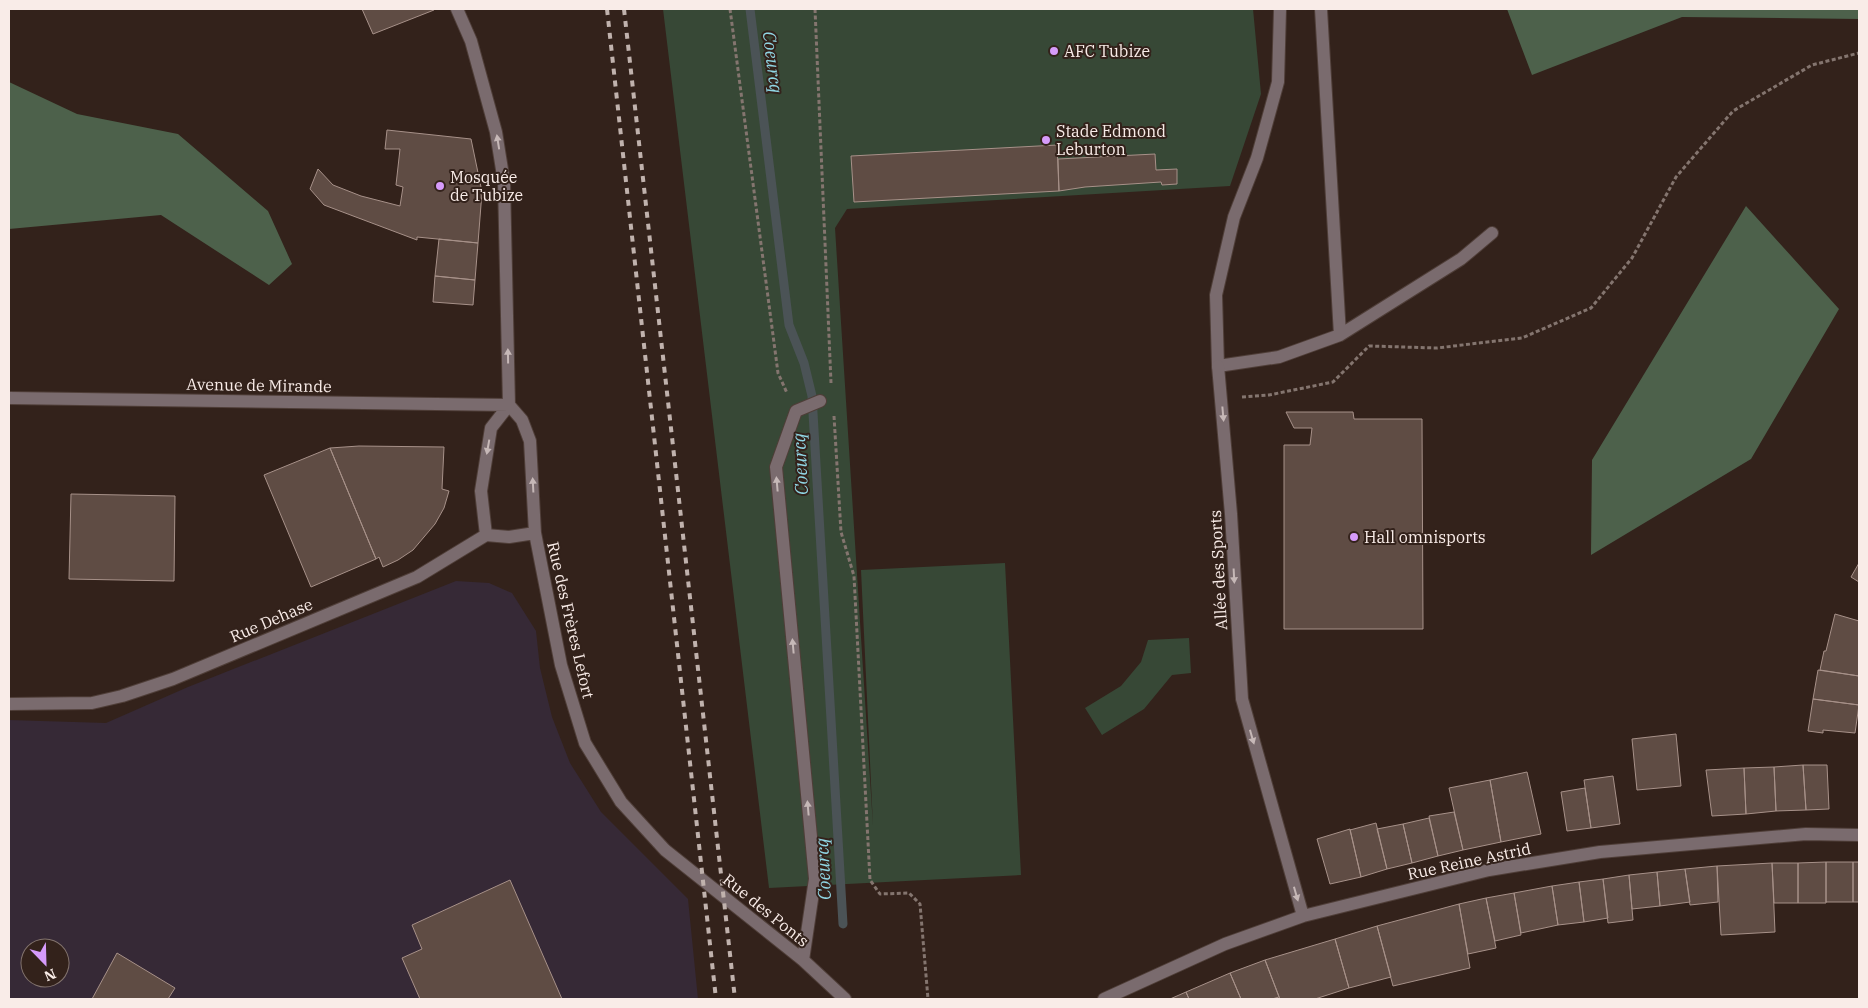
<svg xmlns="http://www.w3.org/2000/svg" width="1868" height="1008" font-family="'IBM Plex Serif',serif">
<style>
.industrial{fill:#362936;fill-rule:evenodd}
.green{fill:#374836}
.forest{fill:#4d614b}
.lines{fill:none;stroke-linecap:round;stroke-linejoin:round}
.stream{stroke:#4b5356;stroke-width:9}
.building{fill:#5f4c44;stroke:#a79189}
.service-casing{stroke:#4f3e38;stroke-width:14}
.minor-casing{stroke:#4f3e38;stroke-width:14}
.path{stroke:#84756f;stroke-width:3;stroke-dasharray:4 2.5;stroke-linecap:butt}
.service{stroke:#7a6b6e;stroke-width:12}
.minor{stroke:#7a6b6e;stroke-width:12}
.rail{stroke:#c0b2ad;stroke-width:4;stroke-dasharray:6 6;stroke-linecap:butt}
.oneway{fill:#c6b8b7}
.poi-dot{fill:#d69bfa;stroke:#33221b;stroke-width:2}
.labels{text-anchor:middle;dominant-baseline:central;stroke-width:4;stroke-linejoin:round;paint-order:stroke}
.poi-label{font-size:16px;fill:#f9ece8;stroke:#33221b;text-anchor:start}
.street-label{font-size:16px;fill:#f9ece8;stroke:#33221b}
.water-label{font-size:18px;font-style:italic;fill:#90d6e4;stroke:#33221b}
</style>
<rect width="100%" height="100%" fill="#33221b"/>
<!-- industrial -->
<path class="industrial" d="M456,581L489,583L512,593L536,631L540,668L552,717L570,763L601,812L688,899L698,999H9V720L106,723L188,687ZM30,948H60V978H30Z"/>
<!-- green -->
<path class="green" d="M663,9H1253L1261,94L1230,186L847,209L835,228L873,826L861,570L1005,563L1021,875L769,888Z
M1189,638L1191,673L1172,675L1144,709L1102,735L1085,708L1121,686L1141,662L1148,640Z"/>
<!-- forest -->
<path class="forest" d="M1507,9H1859V19L1682,17L1532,75Z
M9,82L77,114L178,134L268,211L292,264L269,285L161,215L9,229Z
M1746,206L1839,309L1751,459L1591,555L1592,460Z"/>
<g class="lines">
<!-- stream -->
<path class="stream" d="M750,9L789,325L804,363L812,396L843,924"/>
</g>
<!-- building -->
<path class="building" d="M362,9H433L434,10L373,34Z
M387,130L471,139L482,192L478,243L417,237V240L324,205L310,189L318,169L333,185L361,196L400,206L403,187L396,185L400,149H385Z
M1057,145L1059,191L854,202L851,156Z
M1155,154L1156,170L1177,169V184L1162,185L1161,182L1085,187L1059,191L1058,159Z
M439,239L478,243L475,280L435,276Z
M435,276L475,280L473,305L433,302Z
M1286,412H1353L1354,419H1422L1423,629H1284V445H1310L1312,428H1294Z
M359,446L444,447L442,489L449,491L444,508L435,524L413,550L398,560L383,567L379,557L376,559L330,448Z
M330,448L376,559L311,587L264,475Z
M71,494L175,496L174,581L69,579Z
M1859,563V582L1851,577Z
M1835,614L1859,621V676L1820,670L1824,651H1826Z
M1818,670L1859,676V705L1813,699Z
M1813,699L1859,705L1855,733L1823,730V733L1808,731Z
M1676,734L1681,786L1637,790L1632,739Z
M1803,765H1827L1829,809L1806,810Z
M1803,765L1806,810L1776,811L1774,767Z
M1774,767L1776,811L1746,814L1744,768Z
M1744,768L1746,814L1712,816L1706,770Z
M1527,772L1541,834L1501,842L1490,780Z
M1613,776L1620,824L1591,828L1584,780Z
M1490,780L1501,842L1463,850L1449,788Z
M1585,788L1591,828L1567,831L1561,792Z
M1454,812L1463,850L1438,856L1429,816Z
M1429,818L1438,856L1412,863L1403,824Z
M1376,823L1387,869L1361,877L1350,830Z
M1403,824L1412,863L1387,869L1377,829Z
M1350,829L1361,877L1330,884L1317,839Z
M1826,862H1853V902H1826Z
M1826,862V903H1798V863Z
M1853,862H1859V902H1853Z
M1772,863H1798V903H1774Z
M1772,863L1775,932L1721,935L1717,866Z
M1717,866L1718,902L1690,905L1685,869Z
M1685,869L1690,902L1660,906L1657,872Z
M1657,872L1660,906L1632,909L1629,875Z
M1629,875L1633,920L1608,923L1603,879Z
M1603,879L1608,918L1584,922L1579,882Z
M510,880L562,999H420L402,958L422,949L412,925Z
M1579,882L1584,922L1558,925L1552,886Z
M1552,886L1558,925L1521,933L1514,893Z
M1514,893L1521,935L1495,941L1486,898Z
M1486,898L1496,948L1468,954L1459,904Z
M1459,904L1470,968L1393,986L1377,926Z
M1377,926L1391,977L1349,988L1335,939Z
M1335,939L1349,988L1315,999H1280L1265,960Z
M117,953L175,988L168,999H92Z
M1265,960L1279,997L1272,999H1241L1230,973Z
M1230,973L1241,999H1189L1186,992Z
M1186,992L1189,999H1170Z"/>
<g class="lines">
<defs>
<path id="service" d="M1280,9L1278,82L1257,158L1234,217L1216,295L1218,366L1279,357L1340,335L1461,259L1492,233
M1321,9L1340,335"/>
<path id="minor" d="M457,9L471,41L496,132L504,182L509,405L491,428L481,491L486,535
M1218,366L1231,514L1242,699L1303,916
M9,398L509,405
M509,405L522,420L530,441L535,533L561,665L585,743L621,802L665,850L803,960L845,999
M9,704L92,703L122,696L173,679L417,577L486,535L509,537L535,533
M803,960L815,879L776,467L796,411L820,401
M1104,999L1225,944L1303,916L1489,870L1600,852L1806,834L1859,835"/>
</defs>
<!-- service casing -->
<use href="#service" class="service-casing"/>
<!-- minor casing -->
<use href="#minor" class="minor-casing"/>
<!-- path -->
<path class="path" d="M730,9L778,373L787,393
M815,9L831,383
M1242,397L1269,395L1333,382L1369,346L1437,348L1522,338L1591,308L1632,258L1676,177L1733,111L1812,65L1859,53
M834,416L841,532L854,576L870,880L880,894L909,893L920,904L928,999"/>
<!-- service -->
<use href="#service" class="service"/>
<!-- minor -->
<use href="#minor" class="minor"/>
<!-- rail -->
<path class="rail" d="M607,9L716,999
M624,9L735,999"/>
</g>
<!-- one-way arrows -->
<defs><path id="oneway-solid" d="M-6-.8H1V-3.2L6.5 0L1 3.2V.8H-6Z" transform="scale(1.25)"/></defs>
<g class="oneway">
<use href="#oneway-solid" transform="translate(498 142) rotate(-99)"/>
<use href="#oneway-solid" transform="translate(508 356) rotate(-91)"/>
<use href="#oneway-solid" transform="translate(1223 414) rotate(85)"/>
<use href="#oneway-solid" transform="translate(488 447) rotate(100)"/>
<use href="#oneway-solid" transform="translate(777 484) rotate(-95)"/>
<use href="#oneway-solid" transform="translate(533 485) rotate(-93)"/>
<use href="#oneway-solid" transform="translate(1234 576) rotate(87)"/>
<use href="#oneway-solid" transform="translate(793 646) rotate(-95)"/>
<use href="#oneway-solid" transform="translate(1252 737) rotate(74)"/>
<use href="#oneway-solid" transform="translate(808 808) rotate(-95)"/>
<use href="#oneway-solid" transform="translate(1296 894) rotate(74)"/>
</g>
<!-- markers -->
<g class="poi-dot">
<circle cx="1054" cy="51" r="5"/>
<circle cx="1046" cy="140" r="5"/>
<circle cx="440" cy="186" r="5"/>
<circle cx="1354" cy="537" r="5"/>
</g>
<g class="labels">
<!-- poi labels -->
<g class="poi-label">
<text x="1064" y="51">AFC Tubize</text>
<text x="1056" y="131">Stade Edmond<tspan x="1056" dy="18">Leburton</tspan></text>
<text x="450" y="177">Mosquée<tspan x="450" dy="18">de Tubize</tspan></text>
<text x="1364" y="537">Hall omnisports</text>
</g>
<!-- street labels -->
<g class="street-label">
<text transform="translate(259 385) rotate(1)">Avenue de Mirande</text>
<text transform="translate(1218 570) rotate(-93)">Allée des Sports</text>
<text transform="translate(271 620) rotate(-23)">Rue Dehase</text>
<text transform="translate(571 620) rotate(77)">Rue des Frères Lefort</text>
<text transform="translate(1469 861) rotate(-12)">Rue Reine Astrid</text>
<text transform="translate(766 910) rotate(39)">Rue des Ponts</text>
</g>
<!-- water labels -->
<g class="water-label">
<text transform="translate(773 62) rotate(83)">Coeurcq</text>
<text transform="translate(800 464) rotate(-93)">Coeurcq</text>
<text transform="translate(823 869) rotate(-93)">Coeurcq</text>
</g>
</g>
<!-- border -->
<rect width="1868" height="1008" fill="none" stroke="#f9ece8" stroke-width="20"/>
<!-- north arrow -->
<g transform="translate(45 963) rotate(157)"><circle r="24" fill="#33221b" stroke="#82736d"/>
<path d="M0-4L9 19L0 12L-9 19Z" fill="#d69bfa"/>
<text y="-8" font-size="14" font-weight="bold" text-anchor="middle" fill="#f9ece8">N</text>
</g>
</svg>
